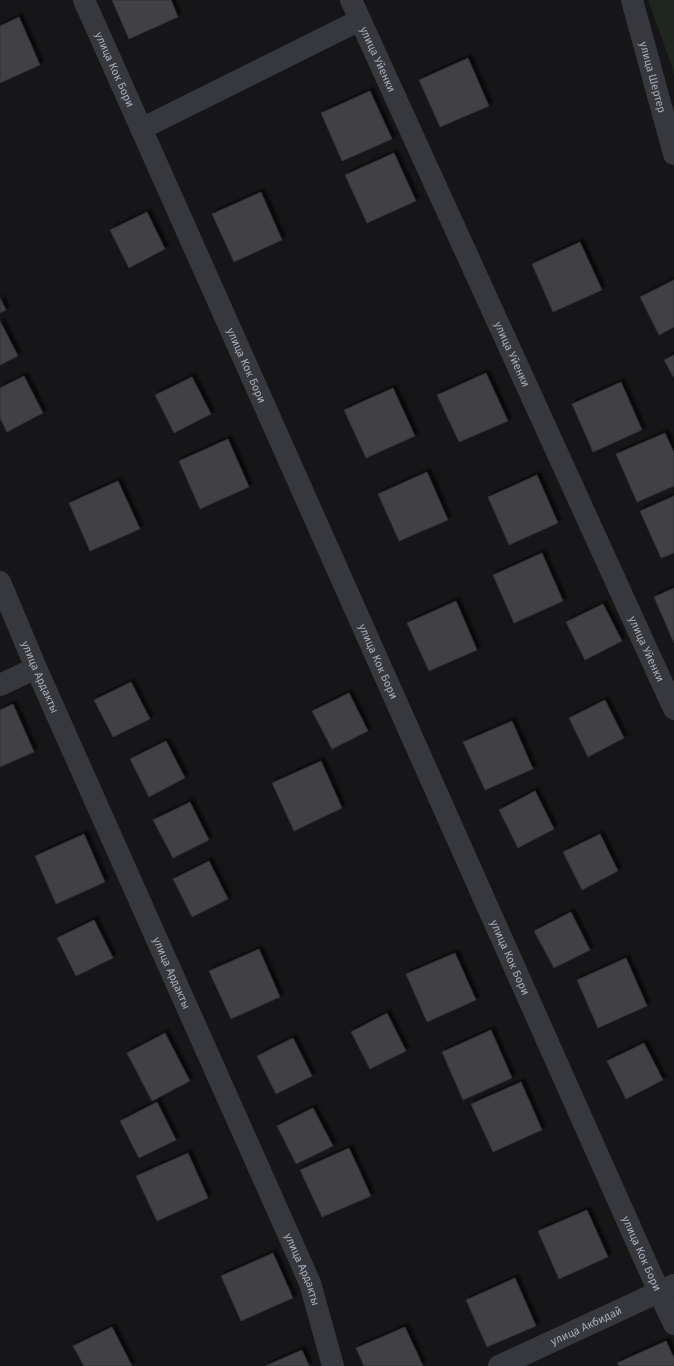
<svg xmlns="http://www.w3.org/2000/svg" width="674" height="1366" font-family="'Fira Sans',sans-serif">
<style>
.green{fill:#1e261f}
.building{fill:#404145;stroke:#303034;filter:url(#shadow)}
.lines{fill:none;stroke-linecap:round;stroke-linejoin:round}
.street{stroke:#37383d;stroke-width:22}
.labels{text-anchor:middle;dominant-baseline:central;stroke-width:4;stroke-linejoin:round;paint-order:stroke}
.street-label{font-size:11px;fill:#a8adb8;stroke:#111113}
</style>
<defs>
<filter id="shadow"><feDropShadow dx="3.5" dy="-3.5" stdDeviation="1" flood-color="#0009"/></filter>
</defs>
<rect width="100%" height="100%" fill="#161618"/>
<!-- green -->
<path class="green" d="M648,0H674V74L672,67Z"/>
<!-- building -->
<path class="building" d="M112,0H171L178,17L129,39Z
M19,17L40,65L0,83V26Z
M468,58L489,106L440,127L419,80Z
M370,91L392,139L342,161L321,113Z
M394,153L416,201L367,223L345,175Z
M261,192L282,240L234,262L212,214Z
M147,212L165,249L129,268L110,230Z
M580,242L602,290L553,312L532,264Z
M674,280V327L659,335L640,297Z
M0,298L6,310L0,313Z
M0,321L18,356L0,365Z
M674,355V378L664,360Z
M486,373L508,421L459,442L437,395Z
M24,376L43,413L7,432L0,418V388Z
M192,377L211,414L174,433L155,395Z
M621,382L642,430L593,452L572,404Z
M393,388L415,436L366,458L344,410Z
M665,433L674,453V486L637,502L616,454Z
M228,439L249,487L200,509L179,461Z
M427,472L448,520L399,541L378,494Z
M537,475L558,523L509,545L488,497Z
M118,481L140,529L90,551L69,503Z
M674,496V553L661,558L640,511Z
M542,553L563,601L514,623L493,575Z
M674,588V643L654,597Z
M456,601L477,650L429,671L407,623Z
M603,604L622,641L585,660L566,622Z
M131,682L150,719L113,737L94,700Z
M349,693L368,731L332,749L312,711Z
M605,700L624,738L588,757L569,718Z
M13,704L34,752L0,767V710Z
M512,721L533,769L485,790L463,742Z
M166,741L185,778L149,797L130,759Z
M321,761L342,808L294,831L272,783Z
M535,791L554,829L518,848L499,810Z
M190,802L209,840L173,858L153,820Z
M84,834L105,882L56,904L35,856Z
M600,834L618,871L582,890L563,852Z
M209,861L228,899L192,917L173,879Z
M571,912L590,950L554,968L534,931Z
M94,920L113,958L76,976L57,938Z
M259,949L280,997L231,1019L209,971Z
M455,953L476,1000L427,1022L406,974Z
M626,958L647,1006L598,1028L577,980Z
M387,1013L406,1051L370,1069L351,1032Z
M491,1030L512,1078L463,1100L442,1052Z
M165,1033L190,1081L152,1101L127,1053Z
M293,1038L312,1076L276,1094L257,1056Z
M644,1043L663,1080L626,1099L607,1061Z
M521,1082L542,1130L493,1152L471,1104Z
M157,1102L176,1140L139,1158L120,1121Z
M313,1108L333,1146L296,1164L277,1126Z
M349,1148L371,1196L322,1217L300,1170Z
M188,1153L208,1198L157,1221L136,1176Z
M587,1210L608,1257L559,1279L538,1231Z
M273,1253L293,1298L241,1321L221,1276Z
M515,1278L536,1326L487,1347L466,1300Z
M112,1327L132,1366H84L73,1346Z
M405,1327L423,1366H364L356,1348Z
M666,1341L674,1358V1366H619L617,1363Z
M302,1350L309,1366H265Z"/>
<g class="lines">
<!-- street -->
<g class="street">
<path id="s1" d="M84,0L659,1292L674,1324"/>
<path id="s2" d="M351,0L674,709"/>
<path id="s3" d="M632,0L674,154"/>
<path d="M141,129L360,20"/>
<path id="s4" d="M0,582L36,668L310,1283L333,1366"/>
<path d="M0,685L36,668"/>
<path id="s5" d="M499,1366L674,1285"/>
</g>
</g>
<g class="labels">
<!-- street labels -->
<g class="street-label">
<text stroke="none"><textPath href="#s2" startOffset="65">улица Уйенки</textPath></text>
<text stroke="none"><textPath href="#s1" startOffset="76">улица Кок Бори</textPath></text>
<text stroke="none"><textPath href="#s3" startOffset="80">улица Шертер</textPath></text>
<text stroke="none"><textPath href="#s2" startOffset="389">улица Уйенки</textPath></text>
<text stroke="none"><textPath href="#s1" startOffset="400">улица Кок Бори</textPath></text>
<text stroke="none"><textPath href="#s2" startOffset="713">улица Уйенки</textPath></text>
<text stroke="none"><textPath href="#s1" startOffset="724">улица Кок Бори</textPath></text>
<text stroke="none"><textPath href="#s4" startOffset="103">улица Ардакты</textPath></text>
<text stroke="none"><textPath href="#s1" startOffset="1048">улица Кок Бори</textPath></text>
<text stroke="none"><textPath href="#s4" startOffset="427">улица Ардакты</textPath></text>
<text stroke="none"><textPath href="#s1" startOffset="1372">улица Кок Бори</textPath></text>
<text stroke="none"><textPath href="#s4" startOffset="751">улица Ардакты</textPath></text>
<text stroke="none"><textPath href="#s5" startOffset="96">улица Акбидай</textPath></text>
</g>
</g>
</svg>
